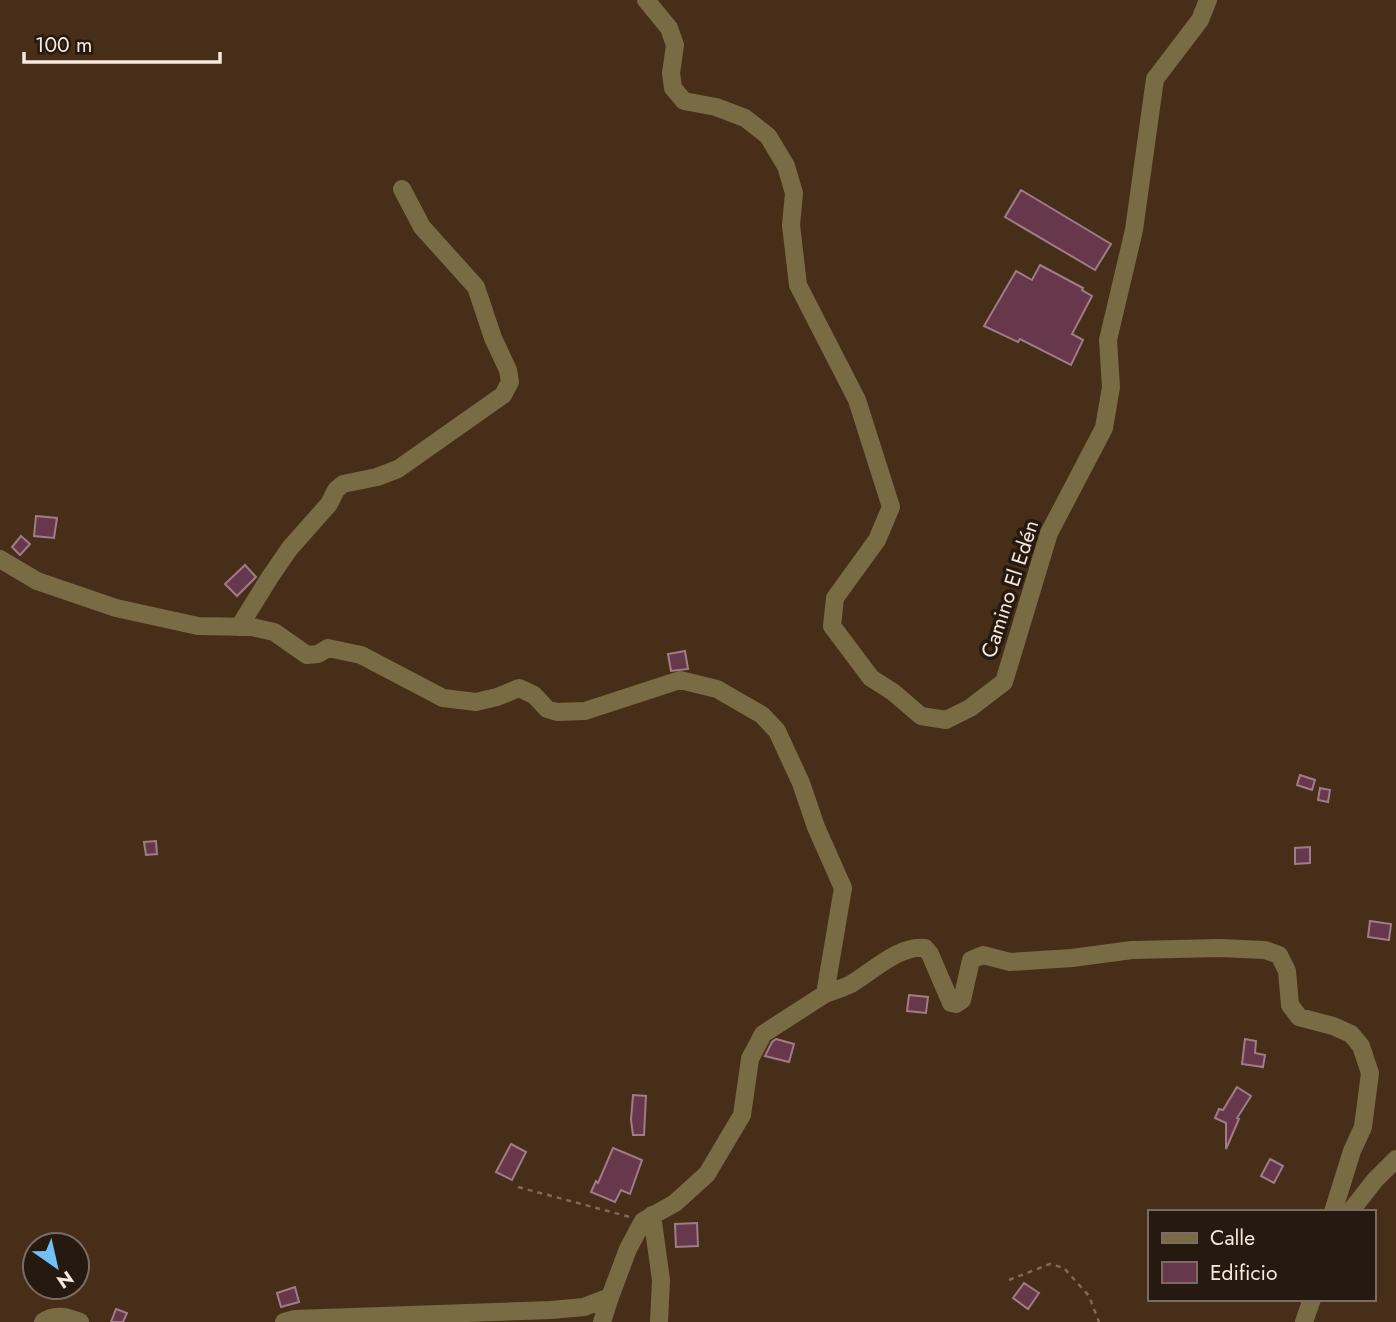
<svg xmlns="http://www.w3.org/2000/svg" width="1396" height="1322" font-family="Jost,sans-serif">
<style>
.building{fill:#67384b;stroke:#a07b88;stroke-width:2}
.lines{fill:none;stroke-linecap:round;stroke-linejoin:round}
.path{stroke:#7f6957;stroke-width:2.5;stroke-dasharray:5 5;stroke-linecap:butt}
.minor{stroke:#796c44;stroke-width:18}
.labels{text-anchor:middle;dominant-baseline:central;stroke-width:7;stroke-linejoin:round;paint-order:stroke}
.street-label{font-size:21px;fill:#f9e9dc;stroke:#251910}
</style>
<rect width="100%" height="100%" fill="#472e19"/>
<!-- building -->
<path class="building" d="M1021,190L1111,244L1095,270L1005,217Z
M1040,265L1083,288L1082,290L1092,296L1072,334L1083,340L1071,365L1020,339L1018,342L984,326L1016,271L1032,280Z
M36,516L57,518L54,538L34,536Z
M21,536L30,544L20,555L12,547Z
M245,565L256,577L237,596L225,584Z
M685,651L688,669L671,671L668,654Z
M1300,775L1315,780L1312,790L1297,785Z
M1320,788L1330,790L1328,802L1318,800Z
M156,841L157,854L146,855L144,842Z
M1310,847V863L1295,864V848Z
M1370,921L1391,924L1389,940L1368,937Z
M909,995L928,997L926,1013L907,1011Z
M776,1039L794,1044L789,1062L765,1056L772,1042Z
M1245,1039L1256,1041L1255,1053L1265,1055L1263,1067L1242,1064Z
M1237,1087L1251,1096L1237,1118L1239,1119L1226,1149V1123L1215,1118L1219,1109L1223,1110Z
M633,1095L646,1096L644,1135H633L631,1120Z
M511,1144L526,1152L512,1180L496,1172Z
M613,1148L642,1160L630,1194L621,1190L615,1202L591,1192L596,1181L598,1183Z
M1270,1159L1283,1166L1274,1183L1261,1176Z
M697,1223L698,1246L676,1247L675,1224Z
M1024,1283L1039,1293L1028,1309L1013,1298Z
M295,1287L299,1302L281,1307L277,1293Z
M116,1309L127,1313L123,1322H111Z"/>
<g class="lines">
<!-- path -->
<path class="path" d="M518,1187L630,1217
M1009,1280L1050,1264L1064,1268L1089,1296L1099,1322"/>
<!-- minor -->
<path class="minor" d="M646,0L669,28L675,45L671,73L673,88L684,101L716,107L745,118L768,136L786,166L794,193L791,225L798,285L857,400L891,507L877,540L835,598L832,626L871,678L893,692L921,716L946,720L970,708L1004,682L1049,533L1104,428L1111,387L1108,340L1134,230L1155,79L1200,20L1208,0
M0,559L37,581L116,608L198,626L252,627L274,632L307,655L318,654L328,648L361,655L443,698L476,702L497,697L519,688L534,695L547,709L557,712L585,711L680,680L717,689L762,715L777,731L801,783L816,827L843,888L825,994L763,1034L750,1059L742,1115L707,1174L675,1203L643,1221L628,1249L610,1297L584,1307L551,1310L295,1319L284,1322
M239,627L270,577L290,548L329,504L336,490L343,484L377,477L398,469L503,395L510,382L508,370L493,338L476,287L422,227L402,189
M825,994C834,991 843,988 851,984C873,971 899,945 925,948L930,954L951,1003L956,1004L962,1000L971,960L983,955L1010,962L1072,958L1132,950L1220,948L1265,950L1279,955L1287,971L1290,1005L1299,1017L1333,1026L1351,1034L1361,1046L1370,1073L1363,1127L1352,1151L1333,1212
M1350,1212L1375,1180L1396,1159
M652,1215L661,1280L659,1322
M43,1322C55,1313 67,1317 80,1322
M602,1322L610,1297
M1304,1322L1312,1299"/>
</g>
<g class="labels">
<!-- street labels -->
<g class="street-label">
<text transform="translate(1010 589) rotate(-72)">Camino El Edén</text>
</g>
</g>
<!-- legend -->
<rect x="1148" y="1210" width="228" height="91" fill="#251910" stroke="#7a6c62" stroke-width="2"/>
<rect x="1162" y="1233" width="35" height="10" fill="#796c44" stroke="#7a6c62" stroke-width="2"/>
<text x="1210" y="1245" font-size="21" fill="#f9e9dc">Calle</text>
<rect x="1162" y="1262" width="35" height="21" fill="#67384b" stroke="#7a6c62" stroke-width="2"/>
<text x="1210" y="1280" font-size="21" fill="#f9e9dc">Edificio</text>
<!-- north arrow -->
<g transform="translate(56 1266) rotate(146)"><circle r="33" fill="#251910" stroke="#7a6c62" stroke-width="2"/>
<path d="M0-5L12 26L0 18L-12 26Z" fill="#72c1f5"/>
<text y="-10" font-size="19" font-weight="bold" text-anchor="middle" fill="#f9e9dc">N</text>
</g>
<!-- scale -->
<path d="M24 52v10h196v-10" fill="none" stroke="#f9e9dc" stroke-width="3.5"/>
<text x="35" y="52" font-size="21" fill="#f9e9dc" stroke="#251910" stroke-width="5" paint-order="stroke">100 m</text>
</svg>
